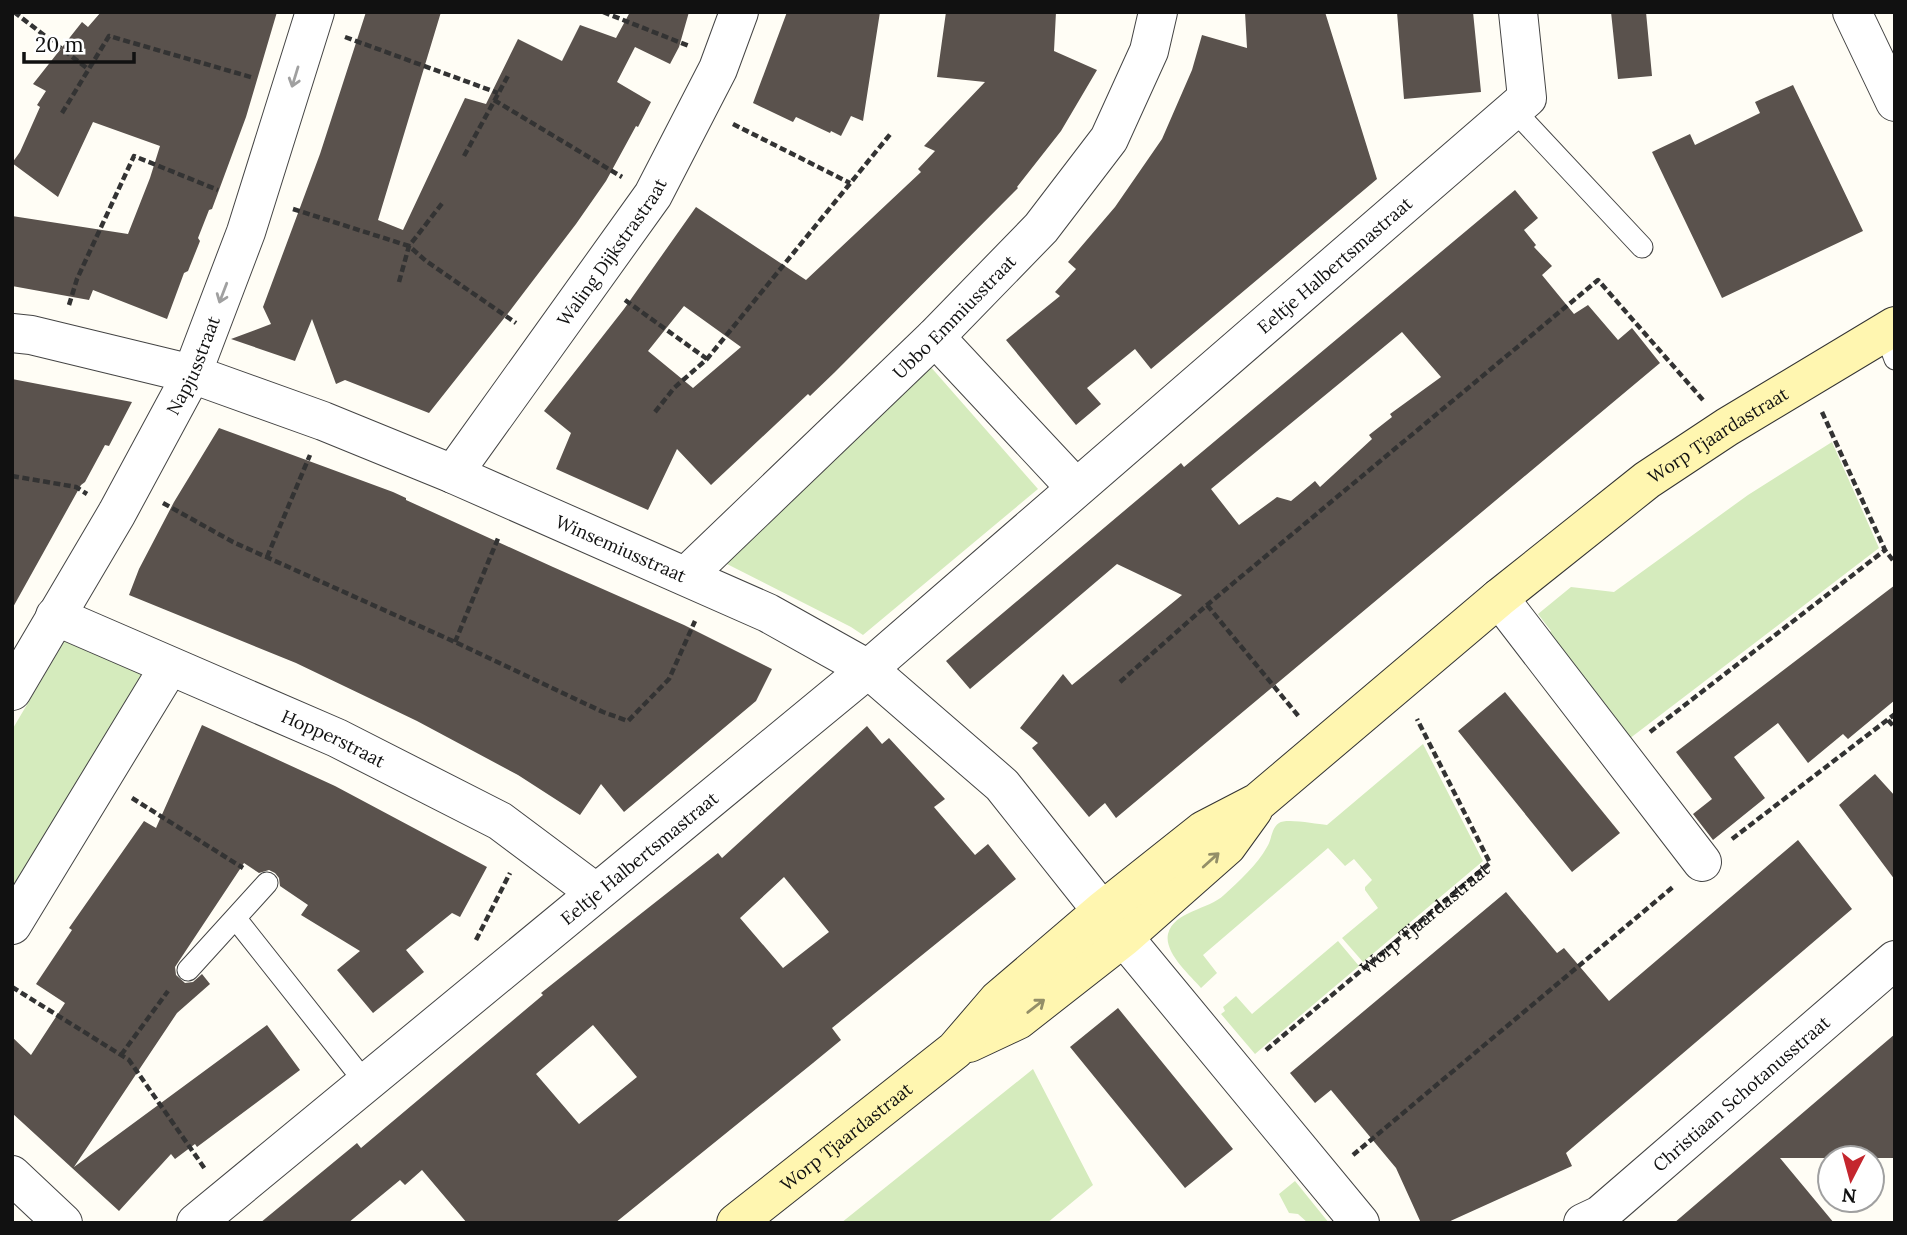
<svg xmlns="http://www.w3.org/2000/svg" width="1907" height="1235" font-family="Lora,serif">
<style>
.green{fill:#d5ebbd}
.building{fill:#5a524d;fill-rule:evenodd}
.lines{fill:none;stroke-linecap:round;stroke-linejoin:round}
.service-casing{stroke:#444;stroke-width:23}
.minor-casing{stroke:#444;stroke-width:40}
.secondary-casing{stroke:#333;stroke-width:40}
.path{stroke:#333;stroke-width:4.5;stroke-dasharray:7 3.5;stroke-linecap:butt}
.service{stroke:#fff;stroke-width:21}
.minor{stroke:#fff;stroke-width:38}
.secondary{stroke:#fff6b0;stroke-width:38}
.oneway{stroke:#a0a0a0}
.oneway2{stroke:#948f68}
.labels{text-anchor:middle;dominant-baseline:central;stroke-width:7;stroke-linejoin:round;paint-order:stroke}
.street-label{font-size:18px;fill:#111;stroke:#fff}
</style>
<rect width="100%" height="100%" fill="#fffdf5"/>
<!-- green -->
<path class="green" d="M929,365L1038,489L863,635L851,627L725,563Z
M1832,442L1879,548L1629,739L1545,636L1551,631L1538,614L1571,587L1614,592L1748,495Z
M65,640L144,670L92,763L12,892V730Z
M1423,744L1483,861L1363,962L1342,938L1378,908L1365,890V887L1372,880L1354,859L1345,866L1328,848L1203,955L1217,973L1201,988C1190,975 1164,953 1168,934C1174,911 1208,910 1224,895C1239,881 1257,865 1267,847C1272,840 1271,828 1279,823C1286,818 1316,824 1327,825Z
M1338,941L1359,966L1255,1054L1221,1014L1225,1011L1223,1007L1236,996L1252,1014Z
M1033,1069L1093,1185L1047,1223H841Z
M1295,1181L1329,1223H1308L1298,1214L1289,1213L1279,1194Z"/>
<!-- building -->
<path class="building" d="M101,12H277L246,117L212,209L209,210L198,238L200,241L188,271L184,273L167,319L93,290L89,300L12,286V216L128,234L150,178L160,146L93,122L58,197L12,163L20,152L40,107L37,105L46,91L33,84L82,22L88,27Z
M366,12H441L378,220L403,230L465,98L486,104L518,39L562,61L580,25L616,38L630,12H689L679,47L670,64L635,47L617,82L651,102L638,127L636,126L606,181L576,224L509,312L429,413L345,380L336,384L312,319L295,361L231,339L271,324L263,307L320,154Z
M787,12H880L863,121L851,116L841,136L831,131L830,133L796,117L793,122L753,103Z
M946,12H1056L1054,51L1097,70L1061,131L1017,187L1018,188L835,372L810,396L808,394L711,485L677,449L648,510L556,469L571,433L544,411L624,309L696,207L806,280L921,172L918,169L935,151L924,146L985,82L937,77ZM684,306L741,347L693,388L648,351Z
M1245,12H1325L1377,179L1151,369L1135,349L1087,388L1101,404L1076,425L1006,340L1060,296L1055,292L1076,269L1068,262L1115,207L1162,139L1192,70L1202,35L1247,48Z
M1397,12H1473L1481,92L1404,99Z
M1611,12H1646L1652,76L1618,79Z
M1793,85L1863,231L1722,298L1652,152L1690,134L1695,145L1760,113L1755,102Z
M1515,190L1538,218L1524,230L1536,245L1534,247L1552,266L1542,275L1574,314L1588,305L1618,340L1632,328L1660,363L1116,818L1105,803L1089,817L1032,748L1038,743L1020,728L1063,674L1072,685L1182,595L1117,564L970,689L946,661L1181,463L1184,467ZM1402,332L1441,377L1390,414L1392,417L1369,435L1372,439L1320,487L1315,481L1291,501L1277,497L1239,525L1211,489Z
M12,379L132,402L109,446L105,445L85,482L81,485L12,609Z
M219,428L393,492L406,498V500L553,567L684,625L772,669L756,701L624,812L601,784L580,815L518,775L417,721L296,663L129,595L139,569L174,502Z
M1895,585V700L1848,739L1843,734L1808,763L1778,723L1734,757L1765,798L1713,840L1693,814L1712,799L1676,752Z
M1505,692L1620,833L1572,872L1458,731Z
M202,725L335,786L487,867L460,917L452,913L406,950L424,972L373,1013L337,970L360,951L301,915L308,905L280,886L279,878L275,873L269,870L259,873L244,863L175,967L176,975L185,983L193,982L202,974L210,984L177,1013L74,1167L267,1025L300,1070L197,1147L195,1144L175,1159L171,1154L119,1211L12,1113V1037L31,1055L65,1003L36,984L72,930L69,928L144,821L156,828Z
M867,726L882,744L889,738L945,799L934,807L975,855L988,844L1016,879L832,1028L841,1040L813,1063L615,1223H467L422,1170L405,1185L400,1180L348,1223H260L357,1143L361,1148L543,995L541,993L643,912L718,853L722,858ZM784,877L829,932L783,968L740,918ZM593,1025L637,1077L579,1124L536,1074Z
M1875,774L1895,796V880L1839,805Z
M1798,840L1852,909L1566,1153L1572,1166L1446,1223H1421L1396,1168L1331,1090L1315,1103L1290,1073L1506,892L1557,953L1564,948L1609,1001Z
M1118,1008L1233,1149L1185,1188L1070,1047Z
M1895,1034V1158H1780L1834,1223H1674Z"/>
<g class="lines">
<defs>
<path id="service" d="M1513,109L1642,247
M1885,332L1895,359
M236,919L365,1082
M188,970L267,883"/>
<g id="minor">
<path d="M1852,12L1895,102"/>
<path id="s2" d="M12,333L31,335L192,374L323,421L453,474L768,613L868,669L1002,785L1102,911L1360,1223"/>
<path d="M935,337L1075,487"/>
<path id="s3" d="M453,474L653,195L718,69L739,12"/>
<path id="s4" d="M686,576L935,337L1041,228L1109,139L1149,51L1158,12"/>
<path d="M1499,598L1702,862"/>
<path id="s5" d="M55,616L337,738L500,821L595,892"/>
<path id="s6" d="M12,691L117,513L192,374L246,232L315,12"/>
<path d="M12,925L169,667"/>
<path d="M12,1175L63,1223"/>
<path id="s7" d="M196,1223L868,669L1527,98L1518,12"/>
<path id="s8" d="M1583,1223L1600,1215L1895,960"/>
</g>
<g id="secondary">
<path d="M969,1043L1018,1020L1124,937L1227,846L1253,810"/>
<path id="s9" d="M736,1223L955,1050L998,1000L1102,911L1204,830L1258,802L1499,598L1647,480L1727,427L1895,326"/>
</g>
</defs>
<!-- service casing -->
<use href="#service" class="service-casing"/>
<!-- minor casing -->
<use href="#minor" class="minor-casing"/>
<!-- secondary casing -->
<use href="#secondary" class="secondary-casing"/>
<!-- path -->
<g class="path">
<path d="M14,12L88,69"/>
<path d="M603,12L689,46"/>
<path d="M345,37L498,93"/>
<path d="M494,100L622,177"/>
<path d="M62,113L109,36L254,78"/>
<path d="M733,124L850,183"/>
<path d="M464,156L509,74"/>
<path d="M293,209L409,246L426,261L516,323"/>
<path d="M399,282L409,246L444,201"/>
<path d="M625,300L707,359"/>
<path d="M69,305L77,279L134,156L218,190"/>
<path d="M655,412L674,388L707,359L892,132"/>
<path d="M1822,412L1885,550L1895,563"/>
<path d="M12,476L76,487L87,494"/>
<path d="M163,503L233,542L455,642L603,712L628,721L669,679L695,621"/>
<path d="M267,557L310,455"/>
<path d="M1207,605L1300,718"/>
<path d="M455,642L499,536"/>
<path d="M1120,682L1207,605L1598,280L1703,400"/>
<path d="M1888,720L1895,728"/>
<path d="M1650,732L1885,550"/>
<path d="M132,798L243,868"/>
<path d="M1732,839L1895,714"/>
<path d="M476,940L510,873"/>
<path d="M12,987L129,1060L205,1169"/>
<path id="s1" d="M1266,1050L1490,863L1417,719"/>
<path d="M121,1055L168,991"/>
<path d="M1353,1155L1673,887"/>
</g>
<!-- service -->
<use href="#service" class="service"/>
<!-- minor -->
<use href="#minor" class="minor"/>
<!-- secondary -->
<use href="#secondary" class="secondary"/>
</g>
<!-- one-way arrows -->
<defs><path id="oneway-shaft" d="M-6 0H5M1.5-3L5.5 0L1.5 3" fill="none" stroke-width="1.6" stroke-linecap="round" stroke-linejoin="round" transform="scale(1.75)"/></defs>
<g class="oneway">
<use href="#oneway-shaft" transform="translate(295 77) rotate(107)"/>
<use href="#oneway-shaft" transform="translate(223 293) rotate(111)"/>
</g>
<g class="oneway2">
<use href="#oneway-shaft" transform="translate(1211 860) rotate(-42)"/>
<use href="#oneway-shaft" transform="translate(1036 1006) rotate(-38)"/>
</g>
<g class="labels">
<!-- street labels -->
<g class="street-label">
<text stroke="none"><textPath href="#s3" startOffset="273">Waling Dijkstrastraat</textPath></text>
<text stroke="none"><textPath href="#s7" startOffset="1488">Eeltje Halbertsmastraat</textPath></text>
<text stroke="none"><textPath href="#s4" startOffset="373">Ubbo Emmiusstraat</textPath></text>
<text stroke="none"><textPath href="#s6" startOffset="373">Napjusstraat</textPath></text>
<text stroke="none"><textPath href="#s9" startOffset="1262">Worp Tjaardastraat</textPath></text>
<text stroke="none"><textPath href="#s2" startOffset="648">Winsemiusstraat</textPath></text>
<text stroke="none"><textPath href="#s5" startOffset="304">Hopperstraat</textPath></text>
<text stroke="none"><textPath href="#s7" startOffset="574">Eeltje Halbertsmastraat</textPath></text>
<text stroke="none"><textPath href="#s1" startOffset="206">Worp Tjaardastraat</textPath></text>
<text stroke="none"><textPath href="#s8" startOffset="205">Christiaan Schotanusstraat</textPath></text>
<text stroke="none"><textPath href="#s9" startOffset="140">Worp Tjaardastraat</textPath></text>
</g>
</g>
<!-- border -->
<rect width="1907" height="1235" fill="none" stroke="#111111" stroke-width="28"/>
<!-- north arrow -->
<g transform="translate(1851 1179) rotate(186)"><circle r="33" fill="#ffffff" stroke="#a0a0a0" stroke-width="2"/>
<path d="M0-5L12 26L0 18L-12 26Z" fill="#c4262e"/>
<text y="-10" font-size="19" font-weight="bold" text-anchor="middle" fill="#111111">N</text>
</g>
<!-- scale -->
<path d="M24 52v10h110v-10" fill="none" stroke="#111111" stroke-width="3.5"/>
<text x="35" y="52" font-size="21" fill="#111111" stroke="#ffffff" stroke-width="5" paint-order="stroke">20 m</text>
</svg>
